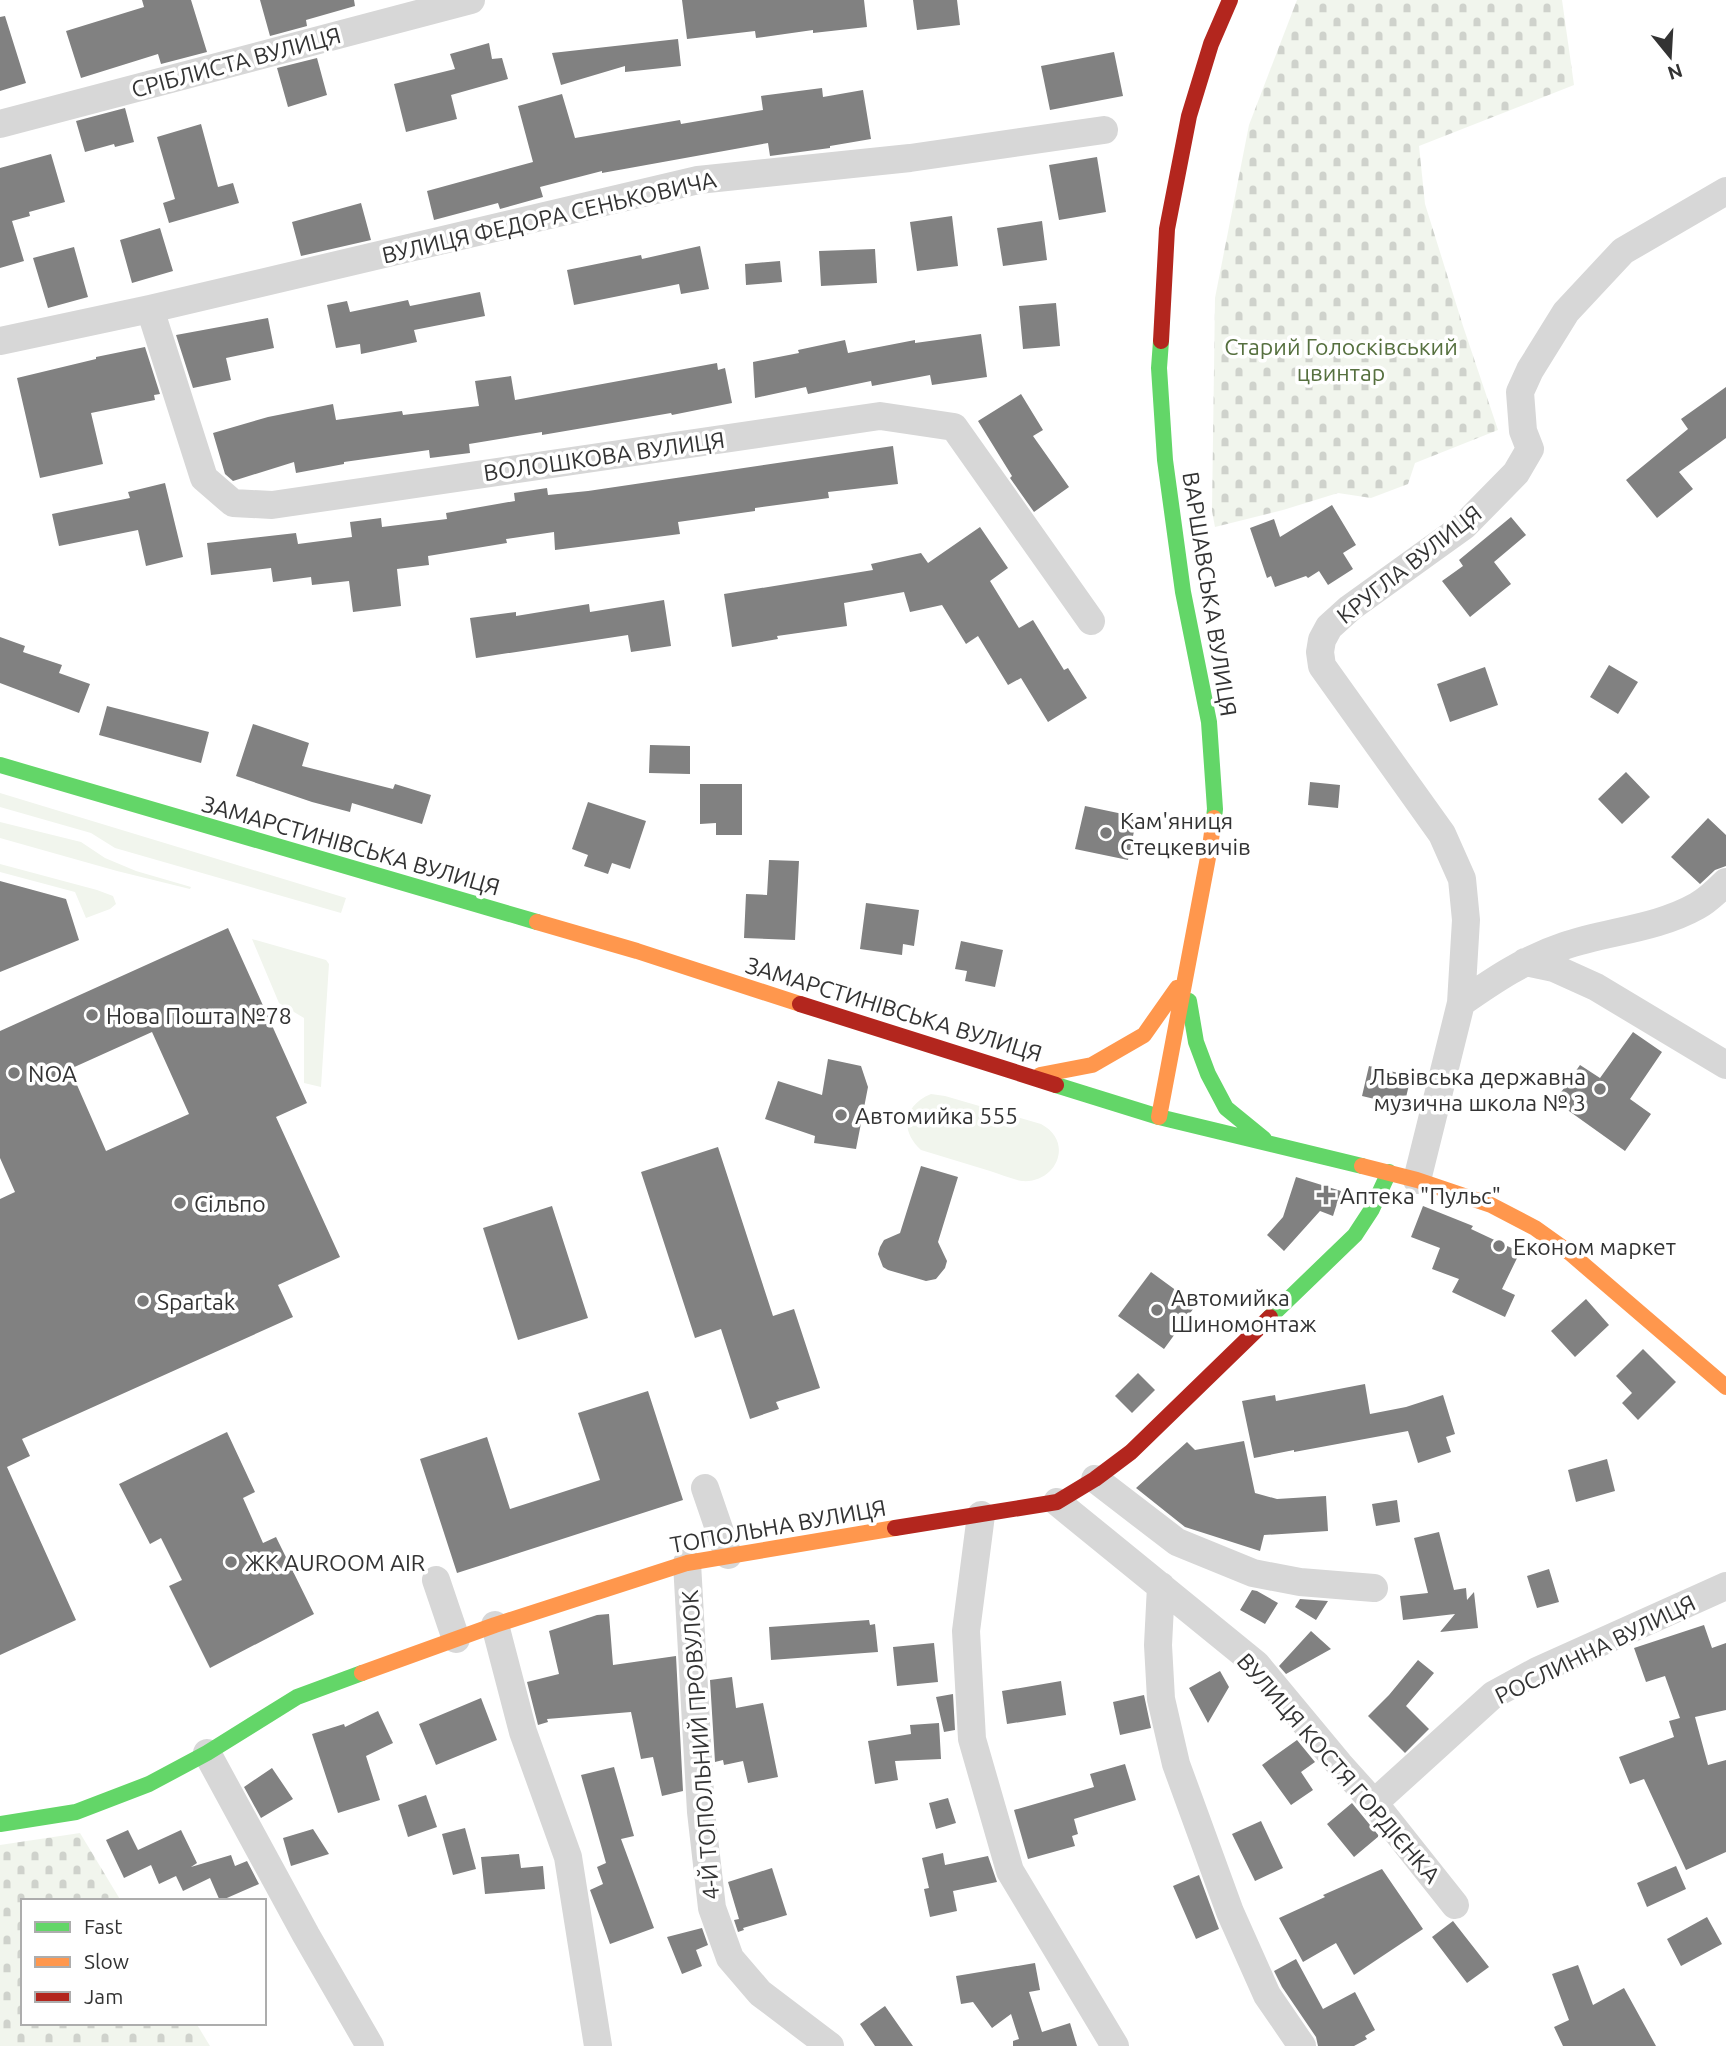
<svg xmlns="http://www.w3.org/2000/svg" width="1726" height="2046" font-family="Ubuntu,sans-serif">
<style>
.grass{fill:#f1f5ed}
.cemetery{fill:url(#cemetery-stones)}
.building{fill:#818181;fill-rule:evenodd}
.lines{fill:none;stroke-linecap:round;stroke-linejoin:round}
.street{stroke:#d7d7d7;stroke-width:28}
.fast{stroke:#63d668;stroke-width:16}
.slow{stroke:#ff974d;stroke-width:16}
.jam{stroke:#b3261e;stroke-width:16}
.poi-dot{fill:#7a7a7a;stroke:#fff;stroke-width:2.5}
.labels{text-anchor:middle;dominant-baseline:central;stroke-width:7;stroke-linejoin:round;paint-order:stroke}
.street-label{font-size:23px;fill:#333;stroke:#fff}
.park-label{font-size:23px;fill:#56703f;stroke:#fff}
.poi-label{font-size:23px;fill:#333;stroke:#fff;text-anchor:start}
</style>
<defs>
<pattern id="cemetery-stones" width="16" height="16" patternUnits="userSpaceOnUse" patternTransform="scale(1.75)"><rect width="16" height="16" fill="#f1f5ed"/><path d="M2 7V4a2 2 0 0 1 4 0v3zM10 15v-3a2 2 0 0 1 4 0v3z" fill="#cfd2cc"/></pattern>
</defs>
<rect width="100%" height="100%" fill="#fff"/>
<!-- grass -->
<path class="grass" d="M0,793L346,898L341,913L115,848L91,833L0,807Z
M0,822L81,842L105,858L136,871L191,887L190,889L117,871L0,838Z
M0,864L97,890L113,896L116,904L110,909L86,918L75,892L0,872Z
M252,939L326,960L329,964L321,1087L304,1083V1018L279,1003Z
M931,1094L945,1096L1041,1124C1075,1142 1056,1184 1022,1181C1011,1179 1000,1174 990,1171C967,1164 944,1157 921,1150C899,1130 904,1105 931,1094Z"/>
<!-- cemetery -->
<path class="cemetery" d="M1297,0H1562L1574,85L1419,146L1425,204L1463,326L1498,430L1415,463L1408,484L1371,498L1338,493L1283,510L1215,527L1212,511L1215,298L1249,125Z
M80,1833L121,1901H23V2023H196L210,2046H0V1845Z"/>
<!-- building -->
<path class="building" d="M142,0H191L207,52L161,64L158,54L81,78L66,31L144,7Z
M260,0H354L355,6L306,20L307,26L270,36Z
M682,0H864L867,27L813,33V30L756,38L755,31L687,39Z
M913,0H957L960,25L917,30Z
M5,16L26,83L0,91V17Z
M678,39L681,66L625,72V66L561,85L552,53Z
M489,43L492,59L502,58L508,79L451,95L457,119L406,132L394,84L455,69L450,54Z
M1114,52L1123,96L1050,110L1041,66Z
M317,58L327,95L288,107L277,68Z
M822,88L823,97L863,90L871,139L830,146V148L770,156L768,143L602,173V171L540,187L543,197L500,209L498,203L434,220L427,191L533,162L518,106L562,94L575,138L680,120L681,124L763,110L761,96Z
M125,108L134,142L115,147L114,144L85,152L76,121Z
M201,124L218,187L233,183L239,203L169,223L163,203L175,199L157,137Z
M51,154L65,202L29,212L30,216L12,221L24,261L0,268V168Z
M1097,157L1106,212L1059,220L1049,165Z
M361,203L371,240L301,256L292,222Z
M952,216L958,266L917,271L910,222Z
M1042,221L1047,260L1003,266L997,228Z
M160,228L173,271L132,283L120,240Z
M700,246L709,289L681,294L679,284L574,305L567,270L641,255L642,259Z
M74,247L88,297L48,308L33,258Z
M875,249L877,283L821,286L819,251Z
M780,261L782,282L746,285L745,264Z
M480,292L485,316L414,330L417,342L361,354L360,344L336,348L327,305L347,301L350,312L408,300L410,306Z
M1056,303L1060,346L1023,349L1019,306Z
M268,318L274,348L226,358L231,380L193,388L176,335Z
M981,334L987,377L932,385L930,375L872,386L871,381L808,394L806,387L755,398L753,362L799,353L798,350L845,340L848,353L915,340V343Z
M145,347L160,394L154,395L155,400L91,413L103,464L40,478L17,378L96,359V357Z
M717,363L718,370L725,368L732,403L672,415L671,413L542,435V432L469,444L470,453L430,458L429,450L344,462V464L296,473L294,462L233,481L225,474L213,433L268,417L333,404L336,420L402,411L403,415L479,406L475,381L511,376L515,400Z
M1726,387V438L1679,472L1693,489L1657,518L1626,480L1688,429L1681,419Z
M1021,394L1043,430L1033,436L1069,487L1034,512L1010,478L1012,476L978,421Z
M893,446L898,484L828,492L829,498L755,508V511L678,522L680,534L555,550L554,532L506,539L507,543L428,556L429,565L397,569L401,606L353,612L349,581L312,585L311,577L273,582L271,568L211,575L207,543L296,533L298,544L352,537L350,522L381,518L382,527L447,519L446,513L515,501L514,493L547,488L548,495L588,491Z
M165,483L183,557L146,566L138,530L59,546L52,514L130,498L128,492Z
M1332,505L1356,545L1343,553L1353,569L1328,585L1319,571L1308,578L1306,576L1275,587L1271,576L1267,578L1250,528L1274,519L1280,537Z
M1511,517L1526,535L1494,562L1511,584L1470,617L1442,581L1463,566L1459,560Z
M980,527L1008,568L990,581L1019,628L1033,620L1064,670L1068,668L1087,698L1048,722L1021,678L1008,685L978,636L966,644L942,605L910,612L904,592L844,603L847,626L777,636L778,639L732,647L724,594L873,570L871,564L921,553L928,563Z
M664,600L671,646L631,652L628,635L476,658L470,618L516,612V616L589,604L590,612Z
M0,637L25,646L23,652L62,665L59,673L90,684L79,713L0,683Z
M1609,665L1638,682L1618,714L1590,697Z
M1485,667L1498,705L1450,722L1437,684Z
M107,706L209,732L201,763L99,735Z
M253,724L309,743L302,766L393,789L395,784L431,795L422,824L352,803L350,812L312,802L236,776Z
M650,745L690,746V774L649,773Z
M1626,772L1650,797L1622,824L1598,799Z
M1310,782L1340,785L1338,808L1308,805Z
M700,784H742V835H716V823L700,824Z
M588,802L646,821L630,869L612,863L608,874L584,866L588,855L572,849Z
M1085,806L1137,817L1128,860L1075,849Z
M1708,818L1726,835V866L1715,870L1700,884L1671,857Z
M769,860L799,861L795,940L744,938L746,894L767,895Z
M0,881L66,899L79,940L0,972Z
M866,903L919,910L914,946L903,944L902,955L860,949Z
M228,928L307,1103L276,1117L340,1257L278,1285L293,1317L22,1439L30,1456L7,1467L76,1620L0,1655V1199L15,1192L0,1158V1031ZM152,1032L189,1114L106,1151L70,1069Z
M961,941L1003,950L995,987L965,981L967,971L955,969Z
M1633,1032L1662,1052L1630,1099L1651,1114L1625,1151L1555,1101L1580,1065L1600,1078Z
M828,1059L861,1066L868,1087L856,1149L814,1143L815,1136L765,1119L778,1081L822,1095Z
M1369,1066L1411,1076L1404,1106L1362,1096Z
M718,1147L773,1316L794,1309L820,1388L776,1402L779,1409L750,1419L721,1329L695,1338L641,1172Z
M921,1166L958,1177L938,1242L947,1261L945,1268L936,1279L926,1281L888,1270L883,1267L878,1254L880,1247L884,1240L900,1233Z
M1296,1177L1341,1191L1333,1216L1320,1211L1284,1251L1267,1235L1283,1217Z
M552,1206L588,1318L518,1340L483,1228Z
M1423,1206L1473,1226L1471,1229L1520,1252L1502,1289L1515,1295L1505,1317L1452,1292L1459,1279L1432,1269L1440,1248L1411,1237Z
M1151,1272L1196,1305L1164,1349L1118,1316Z
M1586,1299L1609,1325L1575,1357L1551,1331Z
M1643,1349L1676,1382L1638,1420L1622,1403L1632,1393L1616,1376Z
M1138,1373L1155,1390L1132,1413L1115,1396Z
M1365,1384L1370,1414L1406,1407L1443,1395L1455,1434L1446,1437L1451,1452L1418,1463L1408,1431L1294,1452V1450L1254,1458L1242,1401L1275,1395L1276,1401Z
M648,1391L683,1500L457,1573L420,1459L487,1437L510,1509L600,1480L578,1413Z
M227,1432L255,1492L243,1498L263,1543L276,1537L314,1614L210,1668L169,1586L182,1580L161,1538L150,1544L119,1484Z
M1244,1441L1255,1493L1277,1499L1326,1496L1328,1531L1264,1535L1260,1551L1185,1527L1136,1488L1187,1442L1195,1450Z
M1607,1459L1615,1491L1576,1502L1568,1470Z
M1397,1500L1400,1522L1376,1526L1372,1504Z
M1439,1532L1454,1590L1466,1588L1467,1600L1474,1592L1478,1628L1440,1632L1455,1614L1403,1620L1400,1596L1428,1593L1414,1538Z
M1549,1569L1559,1602L1537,1608L1527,1576Z
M1252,1590L1257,1591L1278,1603L1265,1624L1240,1610Z
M1300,1599L1328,1601L1316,1620L1295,1607Z
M609,1614L613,1665L676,1656L683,1791L662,1796L653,1757L641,1759L631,1712L547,1719L548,1722L538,1725L527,1682L559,1674L549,1631L597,1615Z
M869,1620L870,1625L875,1624L878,1652L771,1660L769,1627Z
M1704,1625L1712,1648L1726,1643V1710L1695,1717L1708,1765L1726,1760V1852L1686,1870L1644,1779L1630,1784L1619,1757L1674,1737L1669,1721L1680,1718L1665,1676L1646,1682L1634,1648Z
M1311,1631L1331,1649L1286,1674L1279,1666Z
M934,1643L938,1682L897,1686L893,1647Z
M1418,1660L1434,1673L1406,1706L1429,1729L1405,1753L1368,1716L1389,1695Z
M1220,1671L1229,1687L1208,1723L1189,1688Z
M732,1677L736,1708L763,1703L778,1777L748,1783L743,1761L724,1765L723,1760L715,1762L710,1680Z
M1061,1681L1066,1715L1007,1724L1002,1691Z
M953,1694L955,1730L944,1732L936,1697Z
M1144,1695L1151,1728L1120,1735L1113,1702Z
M481,1698L497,1740L436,1765L419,1724Z
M378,1711L393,1743L366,1756L380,1800L338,1813L312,1734L344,1724L345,1727Z
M939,1723L941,1759L895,1761L898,1780L875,1784L868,1741L911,1734L910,1725Z
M1297,1740L1315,1762L1301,1772L1313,1790L1291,1805L1262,1765Z
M1125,1764L1136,1800L1074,1819L1078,1834L1072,1836L1075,1846L1028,1859L1014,1810L1094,1787L1090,1774Z
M614,1767L634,1836L621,1839L654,1928L610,1944L590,1890L603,1884L597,1867L606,1863L581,1775Z
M272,1768L293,1799L261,1818L244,1787Z
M426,1795L437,1827L408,1837L398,1805Z
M948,1798L956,1823L936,1829L929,1803Z
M1352,1803L1379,1836L1354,1857L1327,1824Z
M1261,1821L1283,1868L1255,1881L1232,1834Z
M465,1828L476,1869L453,1875L442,1834Z
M313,1829L329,1854L291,1866L283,1838Z
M128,1830L138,1850L181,1830L197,1863L191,1867L231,1855L235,1866L247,1861L259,1884L220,1901L210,1878L183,1891L176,1876L159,1884L151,1865L124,1878L106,1840Z
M943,1853L945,1865L988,1856L997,1882L953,1891L957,1911L930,1917L924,1889L929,1888L922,1858Z
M519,1854L521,1868L543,1866L545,1889L485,1894L481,1857Z
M1676,1866L1686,1889L1647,1907L1637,1883Z
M772,1868L787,1915L743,1928L744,1930L738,1932L734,1920L739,1919L728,1882Z
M1382,1869L1423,1929L1354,1975L1336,1943L1303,1962L1279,1918L1325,1897L1323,1895Z
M1199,1875L1219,1929L1196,1939L1173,1886Z
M1707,1917L1722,1944L1681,1966L1667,1939Z
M1453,1921L1489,1967L1467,1983L1432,1937Z
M702,1928L708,1945L696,1950L702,1966L682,1974L667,1937Z
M1296,1959L1323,2009L1355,1992L1375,2030L1365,2036L1367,2039L1354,2046H1318L1316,2037L1282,1987L1274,1971Z
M1035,1963L1040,1990L1029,1992L1042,2032L1070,2023L1077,2046H1013V2041L1019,2039L1011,2014L992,2028L973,2002L961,2004L956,1976Z
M1578,1965L1593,2005L1624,1988L1656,2046H1563L1554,2027L1569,2020L1552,1974Z
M885,2006L913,2046H875L860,2024Z"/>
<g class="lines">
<!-- street -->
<path class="street" d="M0,124L471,0
M150,309L204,478L233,503L272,505L880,416L954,427L1091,621
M0,341L150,309L698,180L910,158L1104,130
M1525,962L1554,968L1596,987L1726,1065
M1461,1003C1494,980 1525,959 1564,946C1608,931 1656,929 1697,906C1708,900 1717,891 1726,882
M1417,1180L1461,1003L1466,920L1462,879L1442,834L1322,666L1320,652L1322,640L1329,627L1350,608L1464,526L1516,473L1530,449L1523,431L1520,392L1530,370L1566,312L1623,251L1726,191
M1095,1479L1177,1542L1253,1573L1300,1582L1374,1588
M705,1488L728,1555
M1057,1502L1256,1664L1339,1764L1374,1803L1455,1905
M981,1515L966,1631L972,1739L1010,1871L1115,2046
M687,1563L701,1812L712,1908L730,1958L760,1993L830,2046
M436,1580L456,1639
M1161,1586L1158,1645L1161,1699L1176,1764L1230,1912L1267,1995L1302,2046
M495,1625L523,1732L568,1857L598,2046
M207,1753L306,1935L370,2046
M1374,1803L1493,1695L1537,1671L1726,1586"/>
<!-- fast -->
<path class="fast" d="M1161,341L1159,368L1165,460L1183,592L1209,722L1215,809L1214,818
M0,765L537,922
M1189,1001L1196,1042L1208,1074L1226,1108L1264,1139
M1056,1085L1159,1117L1362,1166
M1270,1317L1355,1235L1372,1209L1389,1172
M0,1824L76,1812L149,1784L207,1753L297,1697L362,1673"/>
<!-- slow -->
<path class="slow" d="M537,922L637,951L800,1004
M1040,1075L1092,1065L1144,1035L1177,988
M1159,1117L1210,847L1214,818
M1362,1166L1417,1180L1491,1205L1535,1228L1570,1253L1726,1387
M362,1673L495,1625L687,1563L895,1528"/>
<!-- jam -->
<path class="jam" d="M1161,341L1167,229L1189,116L1211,44L1230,0
M800,1004L1056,1085
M895,1528L1057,1502L1095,1479L1131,1452L1270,1317"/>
</g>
<!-- markers -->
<g class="poi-dot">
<circle cx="1106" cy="833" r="7"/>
<circle cx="92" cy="1015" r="7"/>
<circle cx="14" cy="1073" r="7"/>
<circle cx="1600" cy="1089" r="7"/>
<circle cx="841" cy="1115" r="7"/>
<path d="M1322.5 1184.5h7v7h7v7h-7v7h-7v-7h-7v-7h7z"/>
<circle cx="180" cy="1203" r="7"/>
<circle cx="1499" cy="1246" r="7"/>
<circle cx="143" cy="1301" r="7"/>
<circle cx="1157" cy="1310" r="7"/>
<circle cx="231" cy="1562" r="7"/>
</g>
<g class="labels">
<!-- street labels -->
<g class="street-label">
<text transform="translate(236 62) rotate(-15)">СРІБЛИСТА ВУЛИЦЯ</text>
<text transform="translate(549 217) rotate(-13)">ВУЛИЦЯ ФЕДОРА СЕНЬКОВИЧА</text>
<text transform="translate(604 456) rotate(-8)">ВОЛОШКОВА ВУЛИЦЯ</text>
<text transform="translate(1409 564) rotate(-38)">КРУГЛА ВУЛИЦЯ</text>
<text transform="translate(1210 594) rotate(81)">ВАРШАВСЬКА ВУЛИЦЯ</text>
<text transform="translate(351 845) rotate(16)">ЗАМАРСТИНІВСЬКА ВУЛИЦЯ</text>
<text transform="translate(894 1009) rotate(17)">ЗАМАРСТИНІВСЬКА ВУЛИЦЯ</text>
<text transform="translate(778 1526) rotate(-10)">ТОПОЛЬНА ВУЛИЦЯ</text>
<text transform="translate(1595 1649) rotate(-26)">РОСЛИННА ВУЛИЦЯ</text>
<text transform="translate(700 1745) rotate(-94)">4-Й ТОПОЛЬНИЙ ПРОВУЛОК</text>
<text transform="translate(1339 1768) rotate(49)">ВУЛИЦЯ КОСТЯ ГОРДІЄНКА</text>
</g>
<!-- park labels -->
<g class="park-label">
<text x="1341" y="346">Старий Голосківський<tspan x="1341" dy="26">цвинтар</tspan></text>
</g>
<!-- poi labels -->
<g class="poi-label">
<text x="1120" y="820">Кам'яниця<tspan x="1120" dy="26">Стецкевичів</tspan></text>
<text x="106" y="1015">Нова Пошта №78</text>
<text x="28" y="1073">NOA</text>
<text x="1586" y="1076" text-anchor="end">Львівська державна<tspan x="1586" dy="26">музична школа № 3</tspan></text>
<text x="855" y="1115">Автомийка 555</text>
<text x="1340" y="1195">Аптека "Пульс"</text>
<text x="194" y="1203">Сільпо</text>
<text x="1513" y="1246">Економ маркет</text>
<text x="1171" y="1297">Автомийка<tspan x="1171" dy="26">Шиномонтаж</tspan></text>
<text x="157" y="1301">Spartak</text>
<text x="245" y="1562">ЖК AUROOM AIR</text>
</g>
</g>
<!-- legend -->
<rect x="21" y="1899" width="245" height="126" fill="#ffffff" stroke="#adadad" stroke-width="2"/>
<rect x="35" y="1922" width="35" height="10" fill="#63d668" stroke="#adadad" stroke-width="2"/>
<text x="84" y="1934" font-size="21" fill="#333333">Fast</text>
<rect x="35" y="1957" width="35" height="10" fill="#ff974d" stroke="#adadad" stroke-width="2"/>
<text x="84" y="1969" font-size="21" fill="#333333">Slow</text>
<rect x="35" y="1992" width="35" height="10" fill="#b3261e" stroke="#adadad" stroke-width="2"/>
<text x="84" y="2004" font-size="21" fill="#333333">Jam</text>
<!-- north arrow -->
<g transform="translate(1670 56) rotate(162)" stroke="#ffffff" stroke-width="5" paint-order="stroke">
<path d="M0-5L12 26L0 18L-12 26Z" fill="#333333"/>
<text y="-10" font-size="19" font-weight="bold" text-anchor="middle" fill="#333333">N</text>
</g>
</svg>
